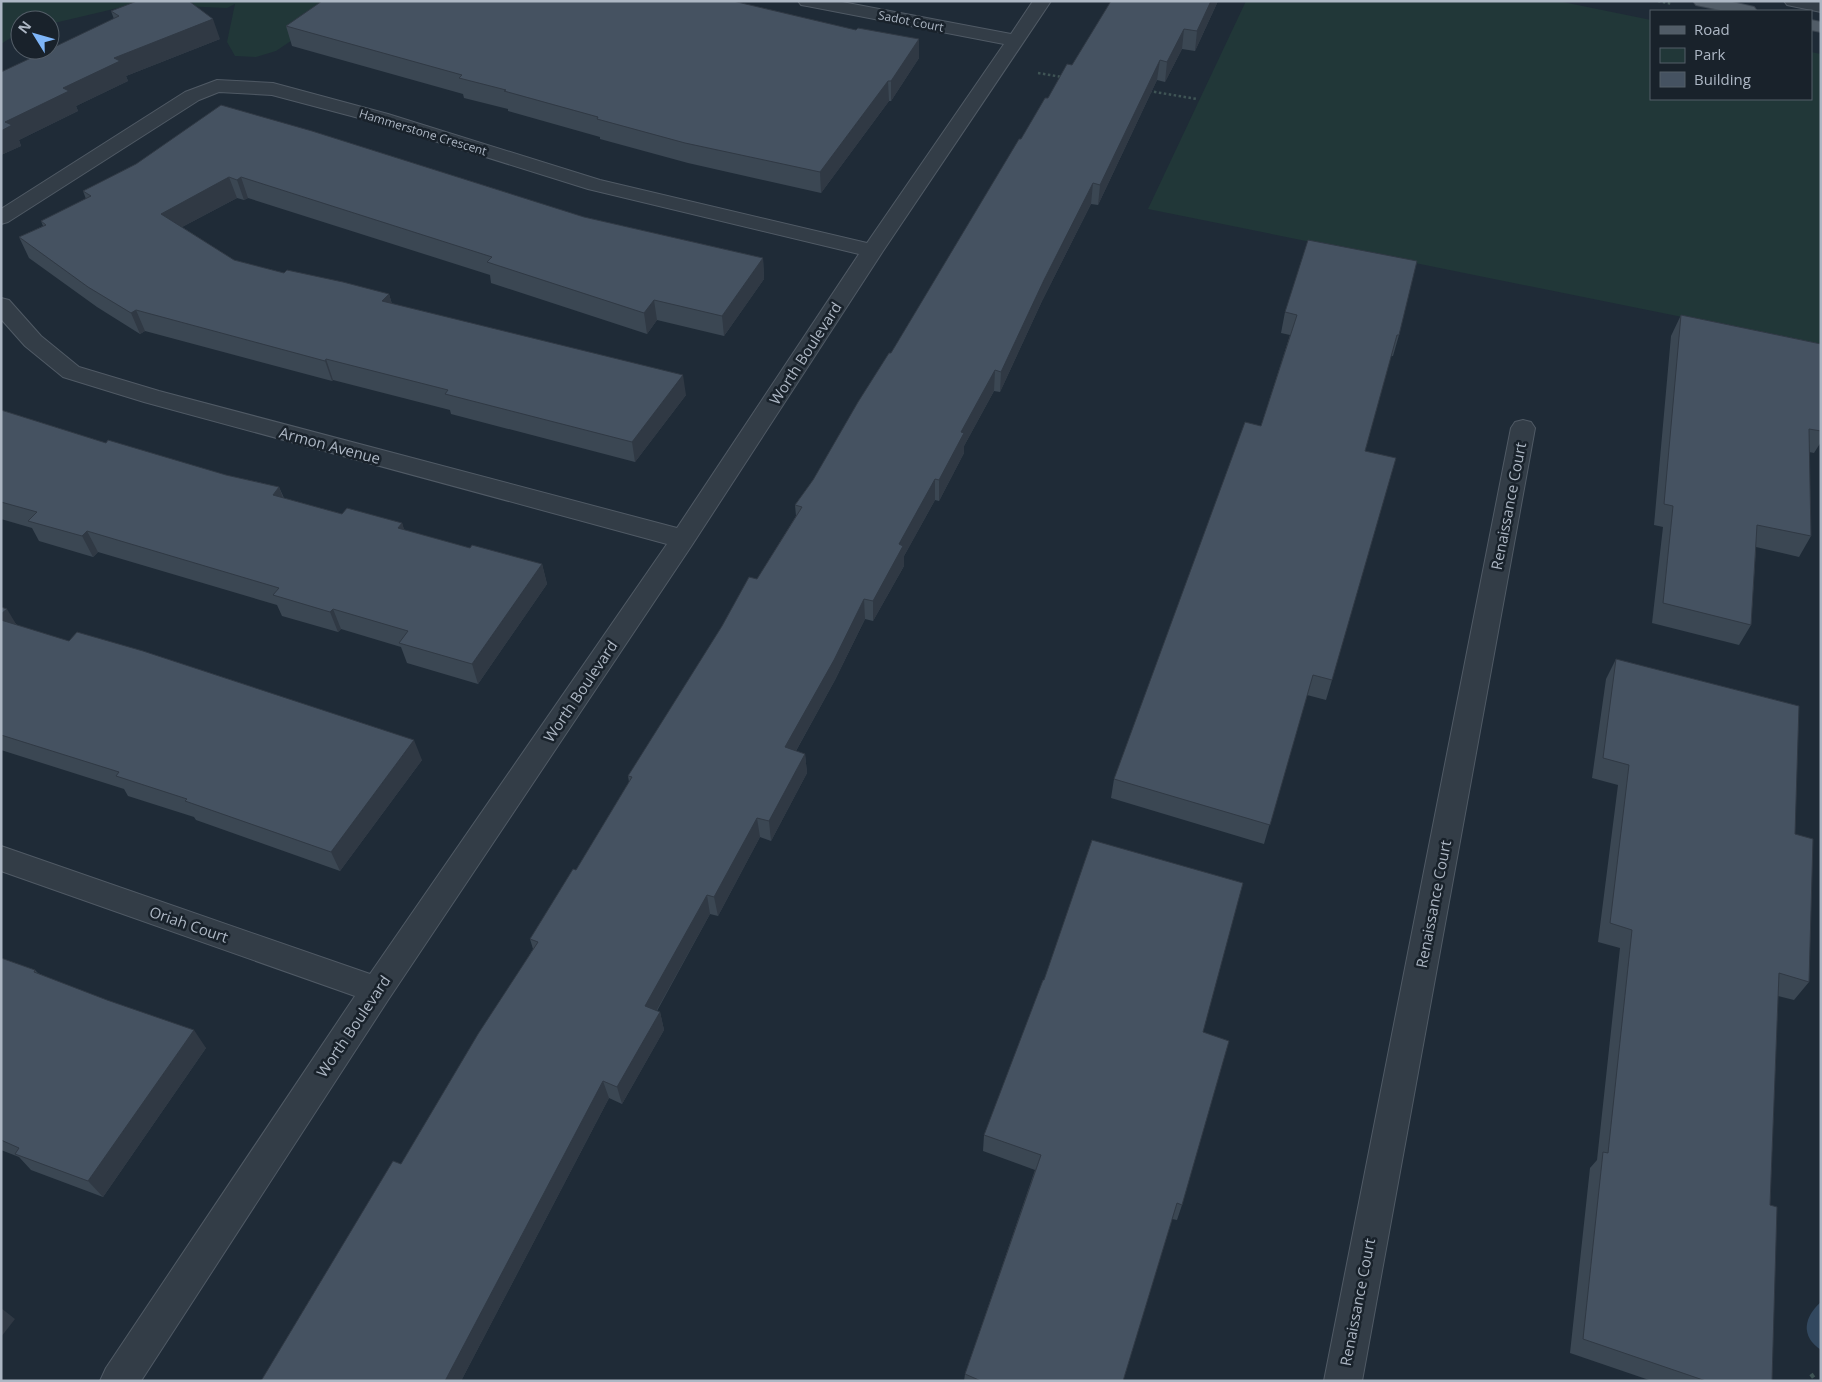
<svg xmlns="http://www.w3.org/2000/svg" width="1822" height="1382" font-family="'Open Sans',sans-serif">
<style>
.green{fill:#213738}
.water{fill:#32485f}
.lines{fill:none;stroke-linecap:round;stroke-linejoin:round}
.minor-casing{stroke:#505a65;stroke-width:2}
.major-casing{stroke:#3c4651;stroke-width:2}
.path-far1{stroke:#3f5455;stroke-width:2.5;stroke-dasharray:2.5 2.5;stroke-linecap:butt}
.path{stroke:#3f5455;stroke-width:4;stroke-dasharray:4.5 4.5;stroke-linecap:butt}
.minor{fill:#333d47;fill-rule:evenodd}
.major{fill:#515c67;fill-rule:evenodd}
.wall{fill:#3b4753}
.shaded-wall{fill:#303944}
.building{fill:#455261;stroke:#303944}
.labels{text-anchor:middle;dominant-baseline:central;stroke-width:5;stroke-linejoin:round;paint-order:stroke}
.far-street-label{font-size:12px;fill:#adb7c4;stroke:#19222b}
.street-label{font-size:15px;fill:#adb7c4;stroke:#19222b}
</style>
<rect width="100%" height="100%" fill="#1f2b37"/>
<!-- green -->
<path class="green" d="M1,1H350L276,51L256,57L235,56L227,42L235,4L227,8L135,4L50,24V20H20V32L1,44Z
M1246,1H1558L1651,20V99H1811V52L1821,54V345L1148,209Z"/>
<!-- water -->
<path class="water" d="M1821,1302V1350C1800,1336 1804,1317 1821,1302Z"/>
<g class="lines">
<defs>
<path id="minor" d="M798,1H837L1011,34L1033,1H1051L883,251L692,545L388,1000L141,1381H100L106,1368L355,996L1,871V846L370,974L667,544L144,402L63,377L25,346L1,319V298L9,300L41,336L79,367L159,391L677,528L859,254L588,189L374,122L272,95L219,92L199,100L8,222L1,224V209L185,92L217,80L273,83L388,114L600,180L867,243L1004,44L807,6L801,5Z
M1784,1L1821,2V12L1787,5Z
M1523,420L1531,422L1535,428L1362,1381H1324L1511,428L1515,422Z"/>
<path id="major" d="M1693,1H1728L1754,7L1757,11H1725L1696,5Z
M1811,20L1821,22V32L1811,30Z"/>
</defs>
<!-- minor casing -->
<use href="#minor" class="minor-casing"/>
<!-- major casing -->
<use href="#major" class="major-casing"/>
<!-- path-far1 -->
<path class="path-far1" d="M1658,1L1672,4
M1038,73L1062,77
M1149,91L1197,99"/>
<!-- path -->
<path class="path" d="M1811,1374L1816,1381"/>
<!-- minor -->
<use href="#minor" class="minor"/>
<!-- major -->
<use href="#major" class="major"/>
</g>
<!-- wall -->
<path class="wall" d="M1218,1L1195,51L1182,49L1165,82L1157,80L1098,205L1091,204L1042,301L1000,392L994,391L964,446V453L939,501L935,500L904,556V566L873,621L865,619L835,680L796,751L805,754L807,773L771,841L760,837L718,916L710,914L657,1011L660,1012L664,1030L622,1104L609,1098L461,1381H261L401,1164L533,949L530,939L576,870L629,782L628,776L757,579L796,516L795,505L813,480L891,353L1021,139L1048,98L1072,65Z
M111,11L220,39L126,76L128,81L76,106L78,111L19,140L21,146L1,155L114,19Z
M286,26L856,30L919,39V58L891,101H889L821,193L688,163L600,139V137L508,111V109L464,98L463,94L292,46Z
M136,164L584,217L763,258L764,279L724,336L657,320L647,334L491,283L490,275L248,198L244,200L237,198L182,227L234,260L284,273L389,294L392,304L686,395L635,462L451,414L450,410L333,380L332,381L145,331L140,334L97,307L29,258L19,237L43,226L41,221L86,199L83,191Z
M1285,312L1399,335L1393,356H1391L1365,451L1332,680L1326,700L1307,695L1264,844L1111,798L1114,779L1261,426L1290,335L1281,333Z
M1681,315L1821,344V442L1814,453L1809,452L1811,536L1799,557L1756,547L1751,625L1739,645L1652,623L1663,527L1654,525L1671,336Z
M1,410L106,443L226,475L279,487L284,498L342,514L402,523L404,530L470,548L542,564L547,584L478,684L407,663L401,647L341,629L338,632L282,616L277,605L98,552L93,557L39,541L32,528L1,519Z
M1,607L17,625L422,760L340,871L196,820L194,817L128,796L124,789L1,750Z
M1616,659L1795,834L1809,982L1794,1000L1778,996L1770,1205L1772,1381H1652L1570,1353L1590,1168L1597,1160L1620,948L1598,942L1618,785L1592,778L1606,679Z
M1,958L35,970L38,973L206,1048L103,1197L31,1170L19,1157L1,1150Z
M1203,1032L1182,1205L1177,1220L1172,1219L1123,1381H964L965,1374L1035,1170L983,1151L984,1135Z"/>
<!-- shaded-wall -->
<path class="shaded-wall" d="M1211,1H1218L1195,51L1197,31Z
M213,19L220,39L126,76L128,81L76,106L78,111L19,140L21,146L1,155V131L5,122L114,58Z
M1184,29L1182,49L1165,82L1167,62Z
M919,39V58L891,101V81Z
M1160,60L1157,80L1098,205L1100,185Z
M888,81L889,101L821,193L820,172Z
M229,177L237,198L169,234L161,214Z
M241,177L248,198L244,200L237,180Z
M1093,183L1091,204L1042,301L1000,392L1001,372L1044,280Z
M763,258L764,279L724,336L722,316Z
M389,294L395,315L382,301Z
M654,300L657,320L647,334L644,313Z
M136,310L145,331L140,334L131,313Z
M326,359L333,380L332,381L325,361Z
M995,370L994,391L964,446V453L939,501V480L961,432Z
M683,375L686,395L635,462L632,442Z
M935,479V500L904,556V566L873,621V601L899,544Z
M279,487L287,508L273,495Z
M402,523L409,543L398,528Z
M87,531L98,552L93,557L82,536Z
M542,564L547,584L478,684L472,664Z
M864,599L865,619L835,680L787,767L785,747Z
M7,609L19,629L1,627V614Z
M333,609L341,629L338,632L330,612Z
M414,740L422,760L340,871L331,852Z
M805,754L807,773L771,841L769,821Z
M757,818L760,837L718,916L714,897Z
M707,895L710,914L649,1024L645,1006Z
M660,1012L664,1030L622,1104L617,1087Z
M194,1030L206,1048L103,1197L88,1181Z
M603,1081L609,1098L461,1381H445Z
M1,1308L15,1319L1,1337Z"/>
<!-- building -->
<path class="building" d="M137,1H189L213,19L114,58L120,61L63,88L69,91L5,122L12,125L1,131V72L48,50H50V49L119,16L111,11Z
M322,1H733L856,30L858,28L919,39L891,81H888L820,172L685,143L597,119L598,117L504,91L506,90L459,78L462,75L286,26Z
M1111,1H1211L1197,31L1184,29L1167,62L1160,60L1100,185L1093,183L1044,280L1001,372L995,370L961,432L964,433L939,480L935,479L899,544L903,546L873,601L864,599L834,660L785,747L805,754L769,821L757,818L714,897L707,895L645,1006L660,1012L617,1087L603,1081L445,1381H261L393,1161L401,1164L478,1034L538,942L530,939L573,869L576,870L632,777L628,776L722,626L749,577L757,579L802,507L795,505L813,480L858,402L889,353H891L1019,139H1021L1045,98H1048L1067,64L1072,65Z
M221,105L312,131L584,217L763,258L722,316L654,300L644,313L487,262L492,257L241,177L237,180L229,177L161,214L234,260L284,273L287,270L343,282L389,294L382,301L683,375L632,442L445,394L448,390L326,359L325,361L136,310L131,313L88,287L19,237L46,225L41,221L91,196L83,191L136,164Z
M1308,240L1417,261L1399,335H1397L1365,451L1396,458L1332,680L1313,675L1270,825L1114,779L1245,422L1261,426L1297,315L1285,312Z
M1681,315L1821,344V431L1809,429L1811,536L1757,525L1751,625L1663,603L1673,506L1664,504Z
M1,410L106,443L108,440L226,475L279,487L273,495L342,514L347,508L402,523L398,528L470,548L472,545L542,564L472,664L399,643L408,631L333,609L330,612L273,595L279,588L87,531L82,536L28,521L37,512L1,502Z
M1,607L7,609L1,614Z
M1,620L69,641L77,632L143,651L414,740L331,852L185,801L187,799L116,776L119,772L1,735Z
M1616,659L1799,706L1795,834L1813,839L1809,982L1779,973L1770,1205L1777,1207L1772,1381H1706L1583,1339L1603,1152L1608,1153L1632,930L1610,923L1629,765L1603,758Z
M1092,840L1243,883L1203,1032L1229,1041L1182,1205L1177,1203L1123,1381H981L965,1374L1041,1155L984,1135L1043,980H1044Z
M1,958L35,970L34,972L107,1000L194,1030L88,1181L15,1154L19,1148L1,1140Z"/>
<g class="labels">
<!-- far-street labels -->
<g class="far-street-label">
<text transform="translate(911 21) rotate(11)">Sadot Court</text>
<text transform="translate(423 132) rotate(17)">Hammerstone Crescent</text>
</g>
<!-- street labels -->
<g class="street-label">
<text transform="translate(805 353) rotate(-57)">Worth Boulevard</text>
<text transform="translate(330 445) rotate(15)">Armon Avenue</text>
<text transform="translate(1508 506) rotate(-79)">Renaissance Court</text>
<text transform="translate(580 691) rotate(-56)">Worth Boulevard</text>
<text transform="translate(1433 904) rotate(-79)">Renaissance Court</text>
<text transform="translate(189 924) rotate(19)">Oriah Court</text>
<text transform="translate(353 1026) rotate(-56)">Worth Boulevard</text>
<text transform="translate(1357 1302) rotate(-79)">Renaissance Court</text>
</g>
</g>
<!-- border -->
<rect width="1822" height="1382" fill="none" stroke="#adb7c4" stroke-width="5"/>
<!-- legend -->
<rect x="1650" y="10" width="162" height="90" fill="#19222b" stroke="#545e68"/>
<rect x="1660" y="26" width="25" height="8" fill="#515c67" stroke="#545e68"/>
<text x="1694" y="35" font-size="15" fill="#adb7c4">Road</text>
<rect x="1660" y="48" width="25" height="15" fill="#213738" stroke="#545e68"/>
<text x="1694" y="60" font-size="15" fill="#adb7c4">Park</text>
<rect x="1660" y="72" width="25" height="15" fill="#455261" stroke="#545e68"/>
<text x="1694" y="85" font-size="15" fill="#adb7c4">Building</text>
<!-- north arrow -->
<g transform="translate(35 35) rotate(307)"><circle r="24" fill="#19222b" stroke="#545e68"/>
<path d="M0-4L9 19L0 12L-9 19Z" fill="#7eb5f8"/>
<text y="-8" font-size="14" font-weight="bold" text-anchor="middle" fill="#adb7c4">N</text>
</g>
</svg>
